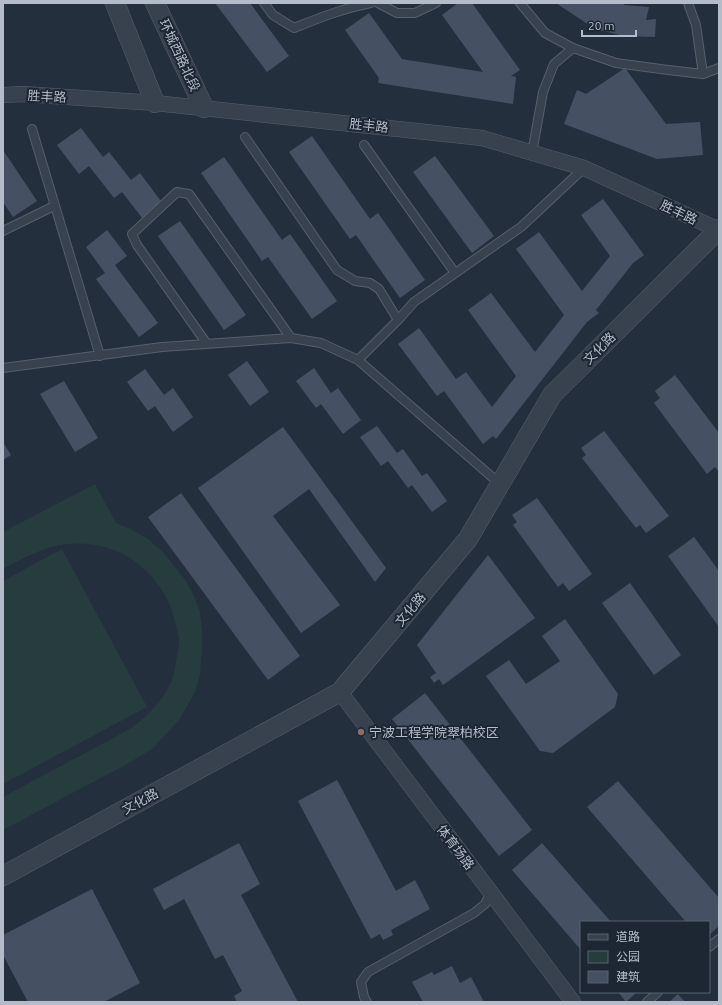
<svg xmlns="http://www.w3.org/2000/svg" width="722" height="1005" font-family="Ubuntu,'Noto Sans SC',sans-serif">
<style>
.green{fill:#263c3f}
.building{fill:#455162}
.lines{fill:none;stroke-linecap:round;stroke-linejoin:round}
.service-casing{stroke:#565f6c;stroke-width:10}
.minor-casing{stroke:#565f6c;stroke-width:16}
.tertiary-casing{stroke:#565f6c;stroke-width:20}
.service{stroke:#38414e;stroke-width:8}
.minor{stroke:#38414e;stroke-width:15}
.tertiary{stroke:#38414e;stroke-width:19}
.education-dot{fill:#8d6e63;stroke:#1d2633;stroke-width:1.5}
.labels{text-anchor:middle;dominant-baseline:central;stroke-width:4;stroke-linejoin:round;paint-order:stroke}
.street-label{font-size:13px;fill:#b4bcc9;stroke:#1d2633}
.poi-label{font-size:13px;fill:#b4bcc9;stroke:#1d2633;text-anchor:start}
</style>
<rect width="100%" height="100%" fill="#242f3e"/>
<!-- green -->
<path class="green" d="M95,484L116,523L130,529L148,539L163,552L184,578L193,594L200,612L202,631V650L200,675L195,692L179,720L152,749L127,764L3,830V797L130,729C144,719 158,706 167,690C173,680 176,666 177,655C178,650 179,645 179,640C178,631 175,620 172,611C156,566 115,540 68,544C44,546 24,558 3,569V532Z
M62,549L147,707L3,784V581Z"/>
<!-- building -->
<path class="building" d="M215,3H250L289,56L267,72Z
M458,3H472L520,70L511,76L516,77L513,104L378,83L379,78L345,30L369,13L402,59L483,72L442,15Z
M556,3H625L624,5L649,7L646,20L656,19L655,37L624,36L595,29Z
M625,68L666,124L700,122L703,155L657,159L564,124L577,90L586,94Z
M81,128L103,157L109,152L131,180L140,173L163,204L143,219L122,192L114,198L89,166L79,174L57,145Z
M312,136L370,219L378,213L425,280L400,298L356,235L350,239L289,152Z
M3,150L37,201L13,217L3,202Z
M435,156L494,236L472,253L413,172Z
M224,157L282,240L290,234L337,301L312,319L268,257L262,261L201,173Z
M603,199L644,255L633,263L596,310L599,313L587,322L496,439L493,436L483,444L444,391L437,396L398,344L419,328L456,379L466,372L492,407L516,376L468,310L491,293L535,352L564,315L516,249L539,232L582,291L610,256L581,215Z
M180,221L246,315L224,330L158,236Z
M107,230L127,256L115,265L158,323L139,337L96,279L105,273L86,247Z
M247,361L269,392L250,406L228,375Z
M314,368L331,393L338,388L361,420L343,434L321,404L316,408L296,381Z
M145,369L164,395L173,388L193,417L173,432L155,406L148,411L127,382Z
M675,375L719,433V472L715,467L707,474L654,403L660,398L655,391Z
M64,381L98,438L75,452L40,394Z
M377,426L397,453L403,449L422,476L427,473L447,501L432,512L412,485L408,488L388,461L381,466L360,437Z
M283,427L386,568L375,582L309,489L273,516L340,605L301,633L198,488Z
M604,431L669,516L646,533L640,525L636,528L582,458L586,455L581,448Z
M3,442L11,455L3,460Z
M181,493L300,656L268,680L148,517Z
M537,498L592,574L569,591L563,583L558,587L513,525L517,522L512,515Z
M694,537L719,571V627L668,556Z
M488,555L535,618L443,685L439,679L434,683L430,677L436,673L417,645Z
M630,583L681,655L654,675L602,603Z
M565,619L618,694L615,707L553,753L540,751L486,676L509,660L526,684L560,661L542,636Z
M425,693L532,830L499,856L392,719Z
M337,780L396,891L415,880L430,909L391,930L393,935L383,940L380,934L371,939L298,801Z
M618,781L719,898V926L709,935V922H686L587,807Z
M239,843L260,884L241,895L298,1002H237L234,996L242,991L223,955L215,959L184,899L164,910L153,889Z
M542,843L611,922H581V950L512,870Z
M92,889L140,983L104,1002H28L3,955V935Z
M452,966L460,983L471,977L484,1002H423L412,982L432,972L434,975Z
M618,992H637L626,1002Z
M678,994L685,1002H669Z"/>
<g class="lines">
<defs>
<path id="service" d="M264,3L273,15L294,28C319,18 344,8 371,3
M378,3L397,13H415L436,3
M520,3L545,33L573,48
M688,3L696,25L703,74
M32,129L100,356
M245,137L337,270L355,281L370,283L379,289L398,320
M364,145L455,273
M532,153L543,92L554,64L573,48L616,63L668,70L703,74L719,68
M3,231L54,206
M207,344L137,245L132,234L177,192L189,194L291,338
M358,360L398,320L414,302L521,227L584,168
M3,368L162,347L291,338L321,343L358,360L500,484
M709,947L719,939
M367,1002L364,997L361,982L368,972L474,913L485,904L491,893
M647,1002L658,992"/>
<path id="minor" d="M3,95L23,94L155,103L482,138L584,168L719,230
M340,692L573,1002"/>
<path id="tertiary" d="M115,3L155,103
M155,3L204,108
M3,876L340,692L468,539L552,395L719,229"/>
</defs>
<!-- service casing -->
<use href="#service" class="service-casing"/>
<!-- minor casing -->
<use href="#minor" class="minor-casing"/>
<!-- tertiary casing -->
<use href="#tertiary" class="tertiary-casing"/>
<!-- service -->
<use href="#service" class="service"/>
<!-- minor -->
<use href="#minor" class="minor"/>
<!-- tertiary -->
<use href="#tertiary" class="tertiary"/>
</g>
<!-- markers -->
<circle class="education-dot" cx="361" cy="732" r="4"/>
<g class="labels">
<!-- street labels -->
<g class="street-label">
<text transform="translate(180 55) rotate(65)">环城西路北段</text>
<text transform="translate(47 96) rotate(3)">胜丰路</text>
<text transform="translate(369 125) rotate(6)">胜丰路</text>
<text transform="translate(679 212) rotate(25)">胜丰路</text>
<text transform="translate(599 348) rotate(-45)">文化路</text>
<text transform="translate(410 609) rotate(-50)">文化路</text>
<text transform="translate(140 801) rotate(-29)">文化路</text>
<text transform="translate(456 847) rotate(53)">体育场路</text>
</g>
<!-- poi labels -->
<g class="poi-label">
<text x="369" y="732">宁波工程学院翠柏校区</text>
</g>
</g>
<!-- border -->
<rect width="722" height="1005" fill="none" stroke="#b4bcc9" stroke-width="8"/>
<!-- legend -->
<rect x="580" y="921" width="130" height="72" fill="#1d2633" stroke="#59626f"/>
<rect x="588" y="934" width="20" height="6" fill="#38414e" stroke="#59626f"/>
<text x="616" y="941" font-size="12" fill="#b4bcc9">道路</text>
<rect x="588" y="951" width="20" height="12" fill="#263c3f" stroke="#59626f"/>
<text x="616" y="961" font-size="12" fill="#b4bcc9">公园</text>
<rect x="588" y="971" width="20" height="12" fill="#455162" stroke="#59626f"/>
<text x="616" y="981" font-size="12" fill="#b4bcc9">建筑</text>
<!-- scale -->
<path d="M582 30v6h54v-6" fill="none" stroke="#b4bcc9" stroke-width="2"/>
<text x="588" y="30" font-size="12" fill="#b4bcc9" stroke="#1d2633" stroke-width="3" paint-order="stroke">20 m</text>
</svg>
